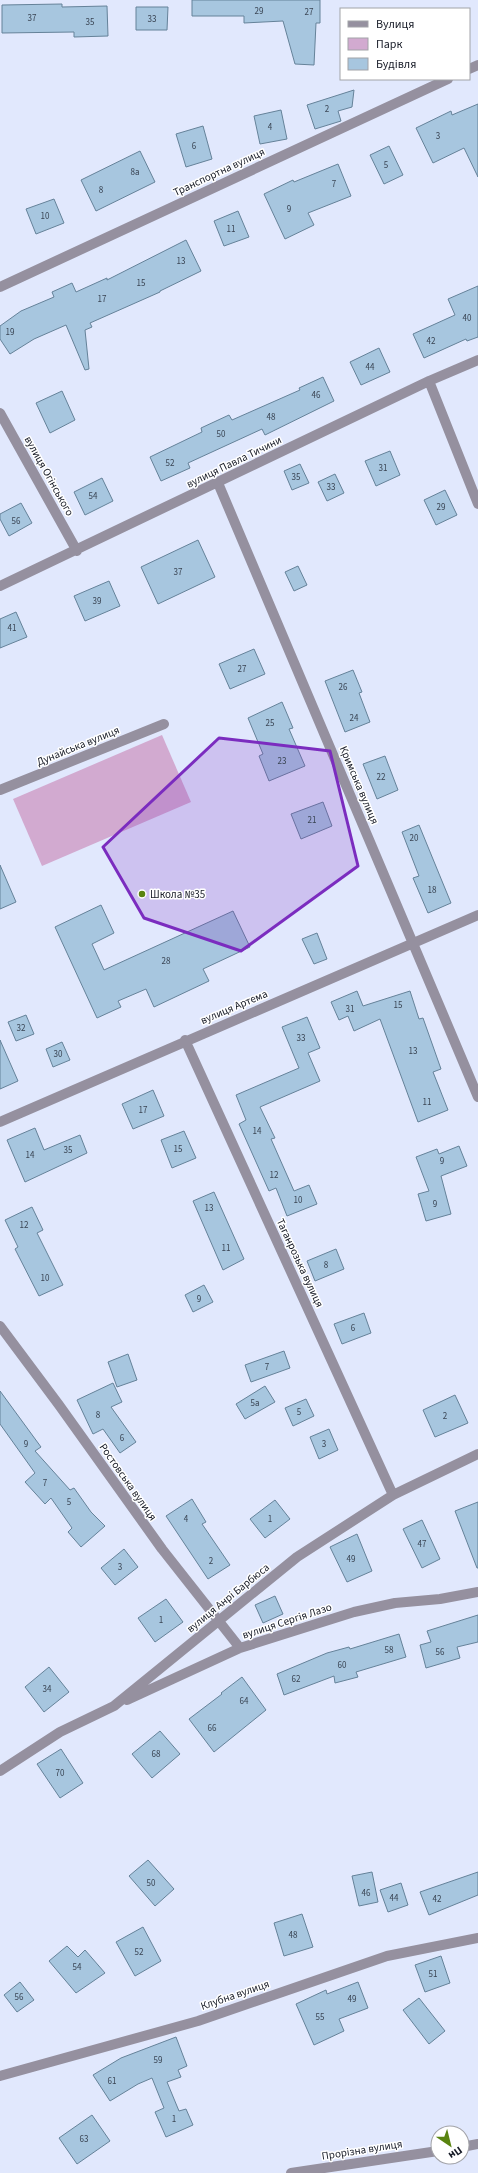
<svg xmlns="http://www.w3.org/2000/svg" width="478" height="2173" font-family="'Source Sans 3',sans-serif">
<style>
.green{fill:#d2aad0}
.building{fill:#a7c6df;stroke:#658299}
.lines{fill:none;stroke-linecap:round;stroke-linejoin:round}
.street{stroke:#95909f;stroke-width:10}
.marked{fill:#7b2cbf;fill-opacity:0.2;stroke:#7b2cbf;stroke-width:3;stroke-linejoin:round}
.poi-dot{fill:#598410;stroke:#fff;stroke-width:1.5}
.labels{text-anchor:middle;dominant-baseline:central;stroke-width:3;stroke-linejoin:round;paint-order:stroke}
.number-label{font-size:9px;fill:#3a4554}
.street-label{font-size:11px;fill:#161a26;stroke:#fff}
.poi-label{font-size:11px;fill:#161a26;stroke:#fff;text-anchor:start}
</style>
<rect width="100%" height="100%" fill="#e1e8fd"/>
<!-- green -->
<path class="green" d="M162,735L191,802L42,866L13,799Z"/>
<!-- building -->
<path class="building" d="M192,0H320V23H316L314,65L295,64L283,21L244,23V16H192Z
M62,4V7L107,6L108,36L74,37V32L2,33V5Z
M136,7H168L167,30H136Z
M354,90L352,107L338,111L341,121L315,129L307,105Z
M478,104V177L464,148L433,163L416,128L451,111L452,115Z
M281,110L287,139L260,144L254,116Z
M203,126L212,159L186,167L176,134Z
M389,146L403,175L384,184L370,155Z
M140,151L155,182L96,211L81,180Z
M338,164L351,196L308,213L314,225L285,239L264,194L293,180L294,182Z
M54,199L64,223L36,234L26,209Z
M238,211L249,237L224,246L214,221Z
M186,240L201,271L160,291V292L90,323L92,327L85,330L89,369L85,370L66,325L34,339L10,354L0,339V326L21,311L54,297L52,292L72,283L76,292L107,278V280Z
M478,286V337L467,341L466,339L424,358L413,334L455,315L448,299Z
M379,348L390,372L361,385L350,362Z
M323,377L334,401L265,435L262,429L188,463L190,468L161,481L150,457L202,432L201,428L229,415L232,420L300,390L299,388Z
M62,391L75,420L50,433L36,403Z
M390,451L400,475L376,486L365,461Z
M300,464L309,483L292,490L284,471Z
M335,474L344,493L327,501L318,482Z
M102,478L113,501L85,515L74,492Z
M445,490L457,515L436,525L424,500Z
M21,503L32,523L9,536L0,519V514Z
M198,540L215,577L158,604L141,567Z
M298,566L307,585L294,591L285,572Z
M109,581L120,606L85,621L74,596Z
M16,612L27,637L0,648V619Z
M254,649L265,674L230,689L219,664Z
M353,670L362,692L359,693L370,722L345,732L325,681Z
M282,702L293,728L289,729L305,766L269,781L259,756L263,754L248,718Z
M385,756L398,790L377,799L363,764Z
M323,802L332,826L301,839L291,814Z
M419,825L451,903L428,913L413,878L419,876L402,832Z
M0,865L16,902L0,909Z
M101,905L114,933L92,944L104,970L233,911L250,947L203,969L209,981L154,1007L146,989L118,1001L121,1007L97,1018L55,927Z
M317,933L327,959L314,964L302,939Z
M357,991L363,1006L410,991L419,1019L423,1018L441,1069L433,1072L448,1110L418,1122L380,1019L354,1031L348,1016L339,1020L331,1002Z
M26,1015L34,1034L16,1041L8,1022Z
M307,1017L320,1048L308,1053L320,1081L260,1107L275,1138L271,1139L294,1191L309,1185L317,1204L287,1216L276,1188L269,1191L239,1124L246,1120L236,1095L299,1068L282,1027Z
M0,1040L18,1081L0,1089Z
M62,1042L70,1060L53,1067L46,1049Z
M153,1090L164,1116L133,1129L122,1104Z
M35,1128L44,1150L80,1135L87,1153L25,1182L7,1140Z
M184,1131L196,1158L172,1168L161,1140Z
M459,1146L467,1166L441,1176L451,1214L426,1221L418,1194L429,1191L416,1157L437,1149L439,1154Z
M214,1192L244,1259L223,1270L193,1201Z
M32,1207L43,1230L37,1233L63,1285L39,1296L15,1249L18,1247L5,1220Z
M336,1249L344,1269L315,1281L307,1261Z
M204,1285L213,1302L193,1312L185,1295Z
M364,1313L371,1333L342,1344L334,1324Z
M284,1351L290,1368L251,1382L245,1365Z
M128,1354L137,1380L117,1387L108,1362Z
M113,1383L122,1402L111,1407L136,1442L120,1453L103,1429L93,1434L77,1400Z
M265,1386L275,1402L245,1419L236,1404Z
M0,1391L41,1447L35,1451L70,1490L74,1488L91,1512L105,1526L81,1547L68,1532L72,1528L51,1498L45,1504L25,1482L35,1473L0,1424Z
M455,1395L468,1423L435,1437L423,1410Z
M306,1399L314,1416L293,1426L285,1408Z
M329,1429L338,1450L319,1459L310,1437Z
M192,1499L206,1522L202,1524L230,1565L208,1579L166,1516Z
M275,1500L290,1519L265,1538L250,1519Z
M478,1502V1568H477L455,1511Z
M422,1520L440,1559L422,1568L403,1529Z
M357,1534L372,1571L347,1582L330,1547Z
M124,1549L138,1567L115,1585L101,1568Z
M275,1596L283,1614L263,1623L255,1605Z
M166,1599L183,1622L155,1642L138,1618Z
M478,1615V1642L457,1647L460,1658L426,1668L420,1645L431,1642L427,1631Z
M399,1634L406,1657L356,1672L358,1677L335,1683L334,1676L284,1695L277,1674L327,1653L349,1647L350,1649Z
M49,1667L69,1692L44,1712L25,1687Z
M242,1677L266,1710L214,1752L189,1719L222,1694L221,1693Z
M160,1731L180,1754L152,1778L132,1754Z
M61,1749L83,1783L60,1798L37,1764Z
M148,1860L174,1889L155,1906L129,1876Z
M372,1872L378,1902L359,1906L352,1876Z
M478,1872V1895L429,1915L420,1892Z
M401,1883L408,1905L388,1912L380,1890Z
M302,1914L313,1947L284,1956L274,1923Z
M143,1927L161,1961L135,1976L116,1942Z
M67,1946L78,1957L85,1950L105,1973L76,1993L49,1961Z
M441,1956L450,1983L425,1992L415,1965Z
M20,1982L34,2000L17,2012L4,1995Z
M358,1982L368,2008L339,2019L344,2031L314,2045L296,2004L326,1990L327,1994Z
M419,1998L445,2031L429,2044L403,2010Z
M176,2037L187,2066L178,2070L181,2077L167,2082L179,2111L186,2109L193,2125L166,2137L155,2112L164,2108L152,2078L138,2084L110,2101L93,2075L121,2058Z
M92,2115L110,2141L77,2164L59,2138Z"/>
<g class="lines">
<!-- street -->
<path class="street" d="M469,69L478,65
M0,287L448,79
M429,381L478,504
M0,413L77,551
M218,483L478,1097
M0,586L429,381L478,360
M0,790L164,724
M185,1040L393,1495
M0,1122L478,915
M0,1326L59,1405L162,1549L240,1648
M127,1700L240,1648L354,1612L395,1603L440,1599L478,1592
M0,1771L60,1732L114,1706L297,1557L393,1495L478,1454
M0,2076L198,2021L387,1956L478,1938
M462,2147L478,2144
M291,2173L438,2151"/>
</g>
<!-- marked area -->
<path class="marked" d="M219,738L330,751L358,866L241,951L144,918L103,847Z"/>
<!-- markers -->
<circle class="poi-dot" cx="142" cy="894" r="4"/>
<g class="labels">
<!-- number labels -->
<g class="number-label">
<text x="259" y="11">29</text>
<text x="309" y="12">27</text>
<text x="32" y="18">37</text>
<text x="152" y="19">33</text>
<text x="90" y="22">35</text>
<text x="327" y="109">2</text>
<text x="270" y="127">4</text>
<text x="438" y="136">3</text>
<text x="194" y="146">6</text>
<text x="386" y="165">5</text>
<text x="135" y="172">8а</text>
<text x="334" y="184">7</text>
<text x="101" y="190">8</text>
<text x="289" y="209">9</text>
<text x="45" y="216">10</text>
<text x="231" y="229">11</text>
<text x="181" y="261">13</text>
<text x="141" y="283">15</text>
<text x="102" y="299">17</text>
<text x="467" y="318">40</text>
<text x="10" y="332">19</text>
<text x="431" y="341">42</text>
<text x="370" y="367">44</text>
<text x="316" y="395">46</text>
<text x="271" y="417">48</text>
<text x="221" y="434">50</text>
<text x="170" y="463">52</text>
<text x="383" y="468">31</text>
<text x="296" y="477">35</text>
<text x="331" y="487">33</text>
<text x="93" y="496">54</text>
<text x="441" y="507">29</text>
<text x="16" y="521">56</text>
<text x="178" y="572">37</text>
<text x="97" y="601">39</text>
<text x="12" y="628">41</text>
<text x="242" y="669">27</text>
<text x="343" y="687">26</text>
<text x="354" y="718">24</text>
<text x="270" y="723">25</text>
<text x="282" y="761">23</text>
<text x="381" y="777">22</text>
<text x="312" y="820">21</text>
<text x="414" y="838">20</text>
<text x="432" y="890">18</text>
<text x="166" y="961">28</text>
<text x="398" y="1005">15</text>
<text x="350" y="1009">31</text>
<text x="21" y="1028">32</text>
<text x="301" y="1038">33</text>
<text x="413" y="1051">13</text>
<text x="58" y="1054">30</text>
<text x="427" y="1102">11</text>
<text x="143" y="1110">17</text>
<text x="257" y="1131">14</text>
<text x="178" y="1149">15</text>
<text x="68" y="1150">35</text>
<text x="30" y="1155">14</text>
<text x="442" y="1161">9</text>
<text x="274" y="1175">12</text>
<text x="298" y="1200">10</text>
<text x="435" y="1204">9</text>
<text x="209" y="1208">13</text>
<text x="24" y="1225">12</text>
<text x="226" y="1248">11</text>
<text x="326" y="1265">8</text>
<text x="45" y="1278">10</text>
<text x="199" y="1299">9</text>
<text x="353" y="1328">6</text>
<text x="267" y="1367">7</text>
<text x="255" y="1403">5а</text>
<text x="299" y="1412">5</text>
<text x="98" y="1415">8</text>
<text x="445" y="1416">2</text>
<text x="122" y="1438">6</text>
<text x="26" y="1444">9</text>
<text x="324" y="1444">3</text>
<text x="45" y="1483">7</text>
<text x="69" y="1502">5</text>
<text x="186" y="1519">4</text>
<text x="270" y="1519">1</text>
<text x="422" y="1544">47</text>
<text x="351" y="1559">49</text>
<text x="211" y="1561">2</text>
<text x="120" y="1567">3</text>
<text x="161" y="1620">1</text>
<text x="389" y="1650">58</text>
<text x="440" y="1652">56</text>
<text x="342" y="1665">60</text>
<text x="296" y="1679">62</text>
<text x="47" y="1689">34</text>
<text x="244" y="1701">64</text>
<text x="212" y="1728">66</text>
<text x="156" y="1754">68</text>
<text x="60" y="1773">70</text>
<text x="151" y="1883">50</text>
<text x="366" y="1893">46</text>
<text x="394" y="1898">44</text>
<text x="437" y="1899">42</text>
<text x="293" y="1935">48</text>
<text x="139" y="1952">52</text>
<text x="77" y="1967">54</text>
<text x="433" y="1974">51</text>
<text x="19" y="1997">56</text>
<text x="352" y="1999">49</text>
<text x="320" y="2017">55</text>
<text x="158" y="2060">59</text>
<text x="112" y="2081">61</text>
<text x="174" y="2119">1</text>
<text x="84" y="2139">63</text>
</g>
<!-- street labels -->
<g class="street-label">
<text transform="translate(219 172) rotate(-25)">Транспортна вулиця</text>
<text transform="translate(234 462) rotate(-26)">вулиця Павла Тичини</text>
<text transform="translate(49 476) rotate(61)">вулиця Огінського</text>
<text transform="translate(78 746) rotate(-22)">Дунайська вулиця</text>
<text transform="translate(359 785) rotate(67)">Кримська вулиця</text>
<text transform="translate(234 1007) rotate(-23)">вулиця Артема</text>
<text transform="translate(300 1263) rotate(65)">Таганрозька вулиця</text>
<text transform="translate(128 1482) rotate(55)">Ростовська вулиця</text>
<text transform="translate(228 1598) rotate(-39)">вулиця Анрі Барбюса</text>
<text transform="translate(287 1621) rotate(-18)">вулиця Сергія Лазо</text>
<text transform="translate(235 1995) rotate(-19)">Клубна вулиця</text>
<text transform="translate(362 2150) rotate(-9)">Прорізна вулиця</text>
</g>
<!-- poi labels -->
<g class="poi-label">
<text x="150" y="894">Школа №35</text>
</g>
</g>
<!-- legend -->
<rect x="340" y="8" width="130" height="72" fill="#ffffff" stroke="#a2a3a8"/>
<rect x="348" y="21" width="20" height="6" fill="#95909f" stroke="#a2a3a8"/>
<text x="376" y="28" font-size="12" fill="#161a26">Вулиця</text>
<rect x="348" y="38" width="20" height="12" fill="#d2aad0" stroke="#a2a3a8"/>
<text x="376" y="48" font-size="12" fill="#161a26">Парк</text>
<rect x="348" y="58" width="20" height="12" fill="#a7c6df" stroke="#a2a3a8"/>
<text x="376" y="68" font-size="12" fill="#161a26">Будівля</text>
<!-- north arrow -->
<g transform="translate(450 2145) rotate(145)"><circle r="19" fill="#ffffff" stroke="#a2a3a8"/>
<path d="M0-3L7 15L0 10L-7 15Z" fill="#598410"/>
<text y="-6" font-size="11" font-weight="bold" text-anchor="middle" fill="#161a26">Пн</text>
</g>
</svg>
